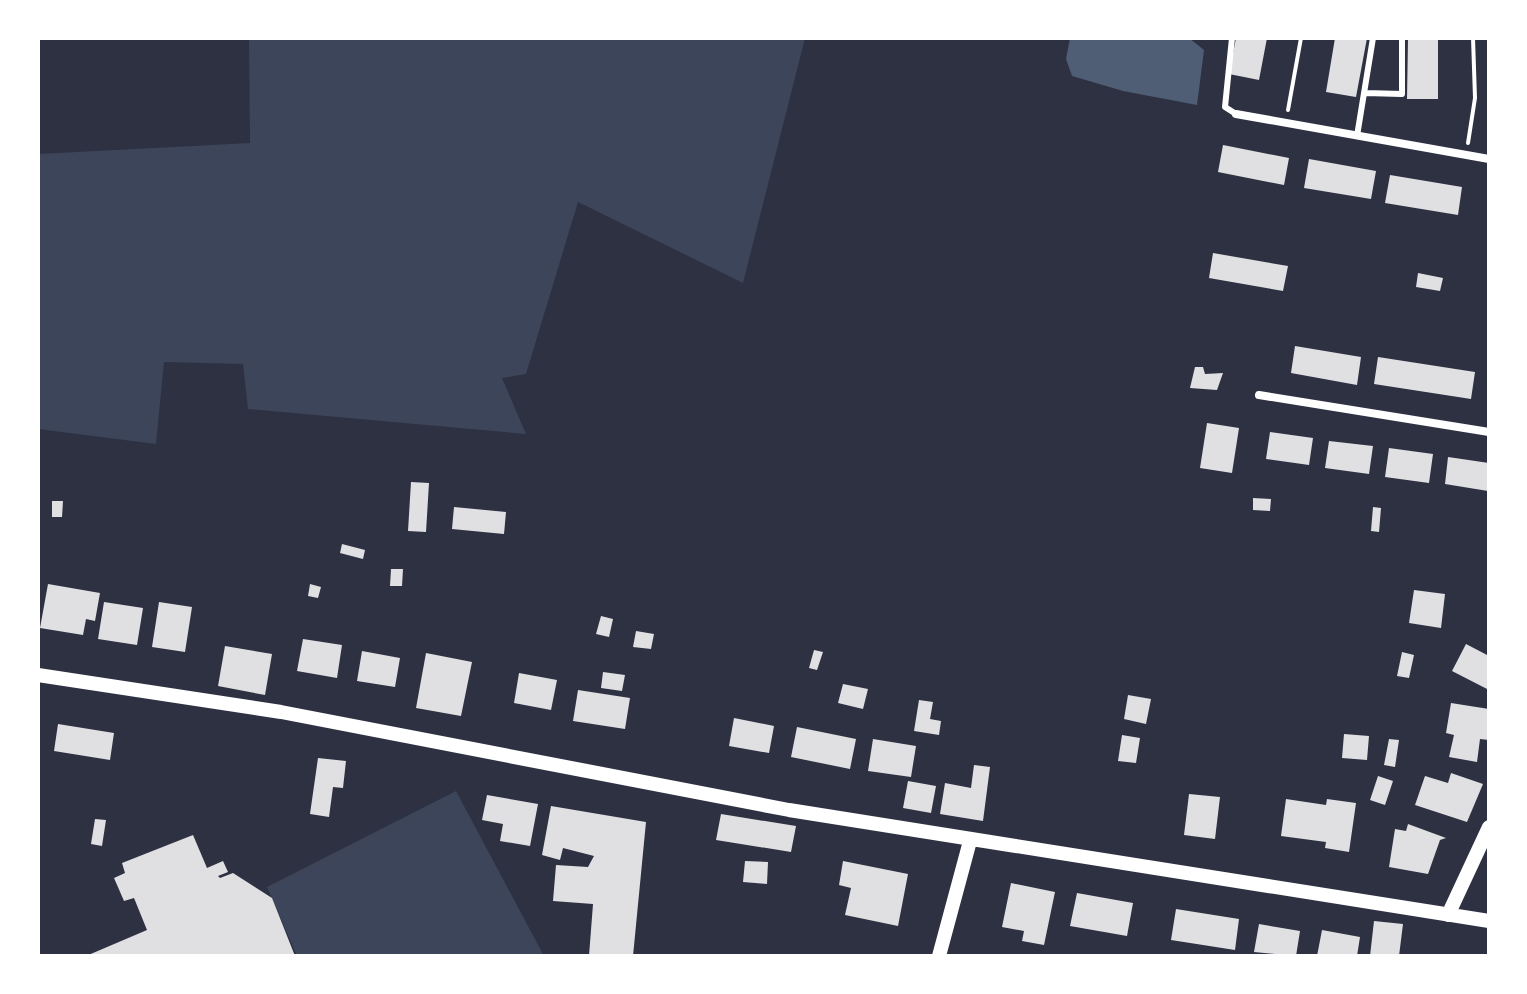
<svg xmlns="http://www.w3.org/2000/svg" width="1527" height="994" font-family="Literata,serif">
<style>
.green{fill:#3c4559}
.water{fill:#4f5d75}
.building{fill:#e0e0e3}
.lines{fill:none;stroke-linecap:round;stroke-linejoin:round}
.path{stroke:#fff;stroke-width:4}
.service{stroke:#fff;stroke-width:6}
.minor{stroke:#fff;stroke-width:8}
.tertiary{stroke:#fff;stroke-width:14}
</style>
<rect width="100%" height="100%" fill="#2d3142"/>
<!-- green -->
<path class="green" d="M249,38H805L743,283L578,202L526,374L502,378L526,434L248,409L243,364L164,362L156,444L38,429V154L250,143Z
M456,791L544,956H297L267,887Z"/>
<!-- water -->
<path class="water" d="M1070,38H1189L1204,50L1197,105L1123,91L1072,76L1066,59Z"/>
<!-- building -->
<path class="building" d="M1236,38H1267L1259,80L1229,74Z
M1335,38H1367L1356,97L1326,92Z
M1408,38H1438V99H1407Z
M1223,145L1289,158L1284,185L1218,172Z
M1309,159L1376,171L1371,199L1304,188Z
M1390,175L1462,187L1458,215L1385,203Z
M1213,253L1288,266L1283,291L1209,278Z
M1418,273L1443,278L1440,291L1416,287Z
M1295,346L1361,357L1357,385L1291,373Z
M1378,357L1475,372L1471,399L1374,384Z
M1195,367H1203L1205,374L1223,373L1217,390L1190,388Z
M1207,423L1239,428L1232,473L1200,468Z
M1270,432L1313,438L1309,465L1266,459Z
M1329,441L1373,446L1369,474L1325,468Z
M1389,448L1433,454L1429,483L1385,477Z
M1448,457L1489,463L1488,491L1445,484Z
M411,482L429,483L426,532L408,531Z
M1253,498L1271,499L1270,511L1253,510Z
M52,501H63L62,517H52Z
M454,507L506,512L504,534L452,529Z
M1373,507L1381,508L1379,532L1371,531Z
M342,544L365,550L363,559L340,553Z
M391,569H403L402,586H390Z
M48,584L100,593L95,621L86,619L83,635L40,628Z
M310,584L321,587L318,598L308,596Z
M1414,590L1445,594L1441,628L1409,623Z
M104,602L143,608L137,645L98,639Z
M159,602L192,607L185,652L152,647Z
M601,616L613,619L609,637L596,634Z
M636,631L654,634L651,649L633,647Z
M303,639L342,645L337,678L297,671Z
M1466,644L1489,656V690L1452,671Z
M225,646L272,654L265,695L218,686Z
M814,650L823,652L817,670L809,668Z
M362,651L400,658L395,687L357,681Z
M1402,652L1414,655L1409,678L1397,676Z
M426,653L472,662L461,716L416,708Z
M603,672L625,675L622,691L601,688Z
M519,673L557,680L551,710L514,703Z
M843,684L868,689L863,709L838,703Z
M578,690L630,698L625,729L573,721Z
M1128,695L1151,699L1146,724L1124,719Z
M919,700L933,702L930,719L941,721L939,735L914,731Z
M1451,703L1489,709V740L1480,739L1477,762L1449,757L1454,735L1446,733Z
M734,718L774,726L769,753L729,746Z
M58,724L114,733L110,760L54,751Z
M797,727L856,739L850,769L791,757Z
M1344,734L1369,736L1367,760L1342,758Z
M1122,735L1140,738L1136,763L1118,761Z
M873,739L916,746L911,777L868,771Z
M1389,739L1399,740L1395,767L1384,765Z
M318,758L346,761L343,788L333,787L329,817L310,814Z
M974,765L990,767L983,821L940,814L945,783L971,788Z
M1451,773L1483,784L1467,822L1415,805L1425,776L1448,783Z
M1378,776L1393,781L1385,805L1370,800Z
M908,781L936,786L931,813L903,808Z
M1189,794L1220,797L1215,839L1184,835Z
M487,795L538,804L530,846L500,841L503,824L482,820Z
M1286,799L1326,805L1327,799L1356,803L1349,852L1325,848L1326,842L1281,836Z
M551,806L646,822L633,956H589L593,904L553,901L556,865L588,867L594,856L563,848L560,860L542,855Z
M721,814L796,826L791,852L716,840Z
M95,819L106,820L102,846L91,844Z
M1408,824L1446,838L1440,840L1428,874L1389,867L1395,829L1406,831Z
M193,835L207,868L223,861L228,872L218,876L220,878L233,873L272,898L295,956H86L147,930L134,898L124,901L114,878L125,873L122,863Z
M745,861L768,862L767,884L743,882Z
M843,861L908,874L898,926L845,915L851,888L839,885Z
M1011,883L1055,892L1044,945L1022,941L1024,931L1002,927Z
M1077,893L1133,903L1127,936L1070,926Z
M1176,909L1239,919L1235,950L1171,940Z
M1374,921L1403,924L1399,956H1370Z
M1259,924L1300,931L1296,956L1254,952Z
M1322,930L1360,937L1357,956H1317Z"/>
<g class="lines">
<!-- path -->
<path class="path" d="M1288,110L1301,38
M1468,143L1475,98L1473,38"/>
<!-- service -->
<path class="service" d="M1232,38L1225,107L1236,114
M1365,93L1402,94V38
M1357,136L1373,38"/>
<!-- minor -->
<path class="minor" d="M1236,114L1489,159
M1259,395L1489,432"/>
<!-- tertiary -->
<path class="tertiary" d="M38,675L281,712L789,810L1489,921
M1448,915L1489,827
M939,956L970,841"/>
</g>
<!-- border -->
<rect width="1527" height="994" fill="none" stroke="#ffffff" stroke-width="80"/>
</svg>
